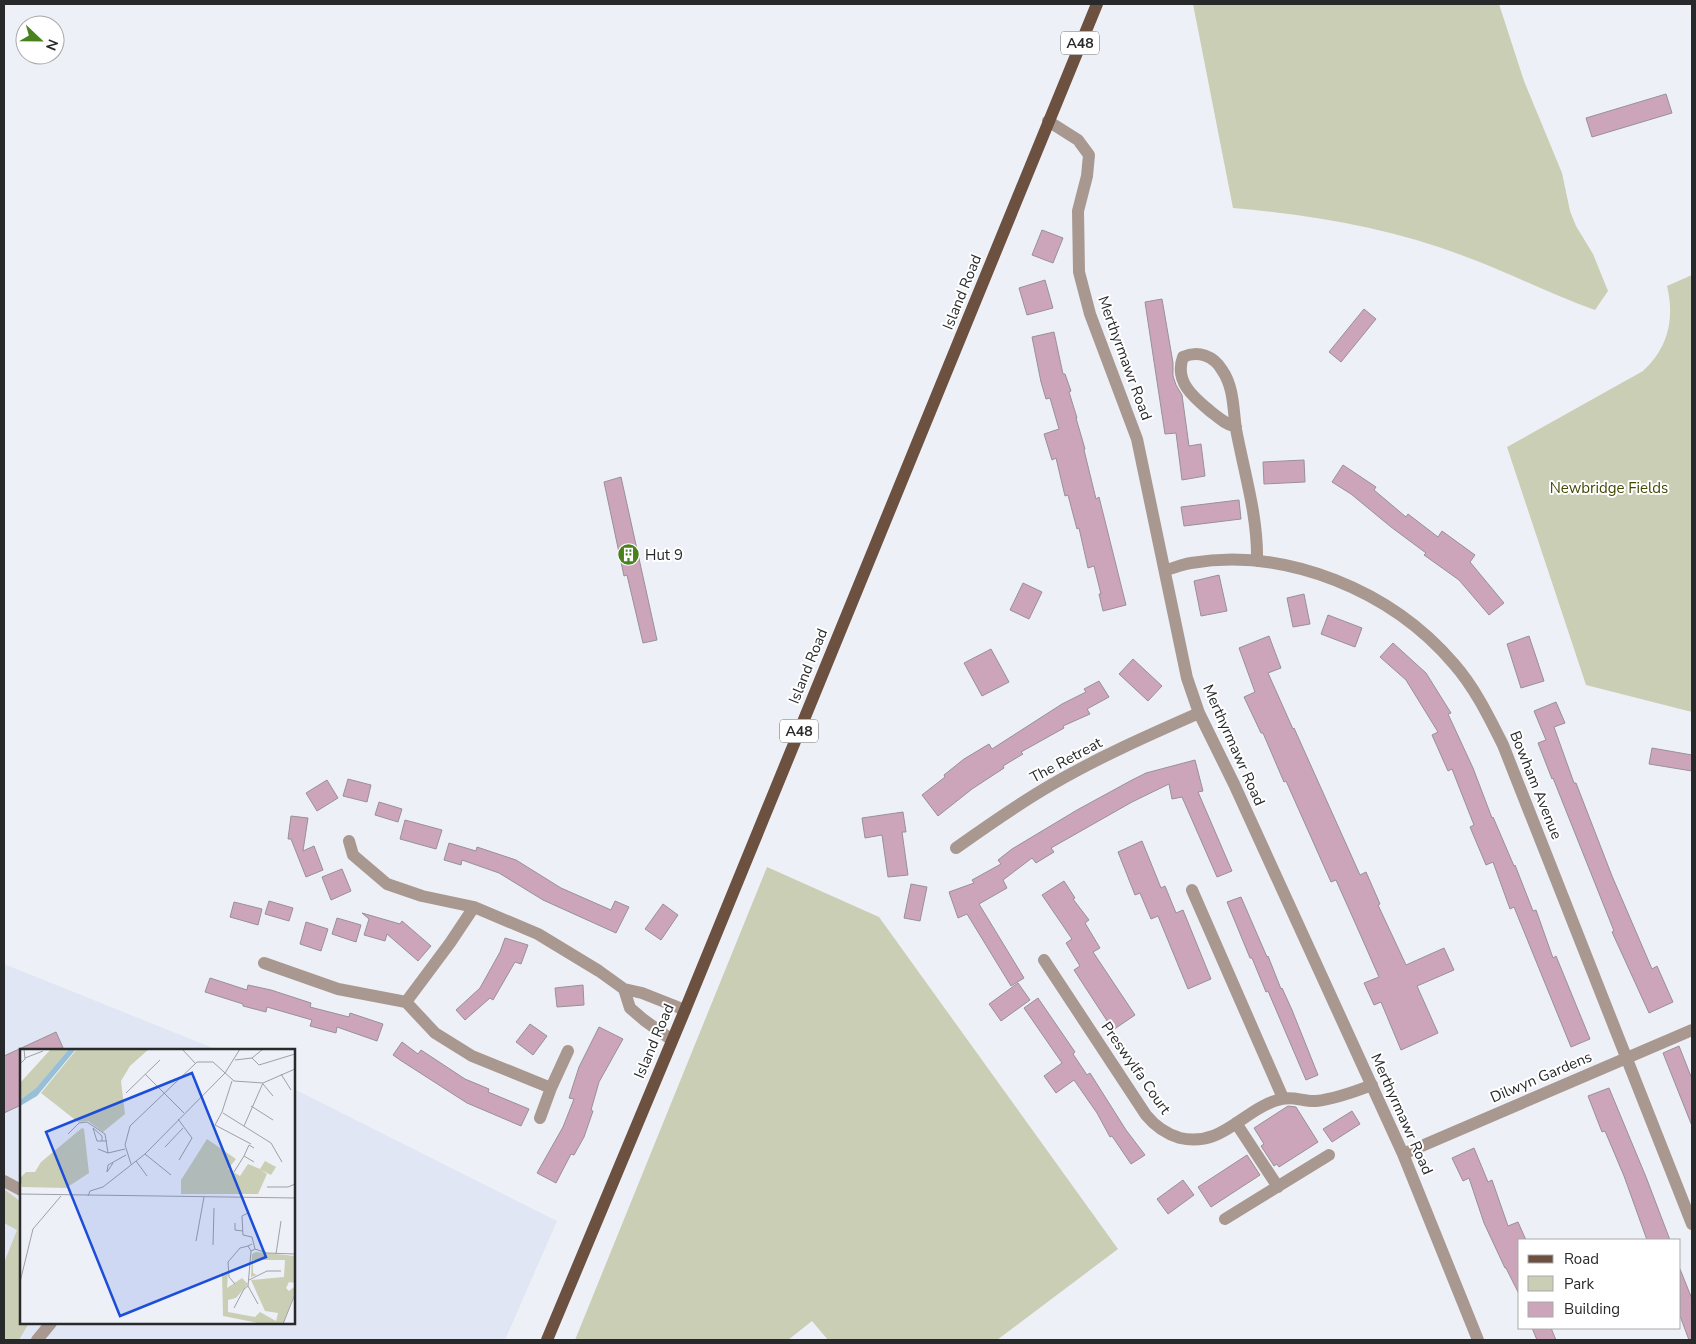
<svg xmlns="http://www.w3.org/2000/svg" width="1696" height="1344" font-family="'Nunito Sans',sans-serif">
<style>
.built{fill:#e1e6f4}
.green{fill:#caceb4}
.building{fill:#cca5bb;stroke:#989195}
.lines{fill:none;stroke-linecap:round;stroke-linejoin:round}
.street{stroke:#a9988f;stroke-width:12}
.primary{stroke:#6c5040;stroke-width:12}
.labels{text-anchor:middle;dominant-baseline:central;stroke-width:4;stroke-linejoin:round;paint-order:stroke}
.shield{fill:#fff;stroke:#68696b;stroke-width:1}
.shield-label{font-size:14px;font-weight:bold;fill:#28292b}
.street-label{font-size:15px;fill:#28292b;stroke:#fff}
.park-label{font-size:15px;fill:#434702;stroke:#fff}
.poi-label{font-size:15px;fill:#28292b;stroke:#fff;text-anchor:start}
.inset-road{fill:none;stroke:#9fa0a5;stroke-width:1}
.view{fill:#1d4ed8;fill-opacity:0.15;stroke:#1d4ed8;stroke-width:2.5}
.inset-edge{fill:none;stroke:#28292b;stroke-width:2.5}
</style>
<rect width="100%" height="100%" fill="#eef0f7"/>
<!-- built -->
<path class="built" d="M4,964L218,1050H21V1323H294V1089L557,1221L505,1340H4Z"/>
<!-- green -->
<path class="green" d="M1193,4H1499L1524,81L1562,173L1570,211L1576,226L1593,254L1608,291L1595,310C1552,295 1512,274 1469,258C1393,228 1314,215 1233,208Z
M1692,275V712L1586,685L1507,447L1643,371C1668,348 1675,319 1667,286Z
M767,867L879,917L1118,1249L997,1340H828L812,1321L788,1340H575Z
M4,1189L21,1202V1323H29L19,1340H4V1263L17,1230L4,1223Z"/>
<!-- building -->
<path class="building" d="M1666,94L1672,113L1592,137L1586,118Z
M1042,230L1063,238L1053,263L1032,255Z
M1045,280L1053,308L1027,315L1019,288Z
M1162,299L1173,363V376L1176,385L1182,395L1189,446L1201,444L1205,476L1182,480L1176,433L1165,434L1145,302Z
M1364,309L1376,319L1341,362L1329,352Z
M1054,332L1063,374H1065L1071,391L1069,392L1077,418H1076L1085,449L1084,450L1096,499L1099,497L1126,605L1103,611L1099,594H1101L1094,566L1088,568L1079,528L1077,529L1068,495L1065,496L1056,458L1052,460L1044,434L1059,429L1050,398L1046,399L1041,382L1032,337Z
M1304,460L1305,482L1264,484L1263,462Z
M1343,465L1376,487L1374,490L1406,517L1408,514L1438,537L1442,531L1475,555L1470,562L1504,603L1489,615L1459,580L1424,555L1426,553L1391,527L1351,494L1332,482Z
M621,477L657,640L643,643L627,575L624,576L604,482Z
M1239,500L1241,519L1184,526L1181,507Z
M1219,575L1227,611L1201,616L1194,581Z
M1023,583L1042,592L1029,619L1010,610Z
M1304,594L1310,624L1293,627L1287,598Z
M1328,615L1362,628L1355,647L1321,634Z
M1269,636L1281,668L1268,673L1293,729L1294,728L1360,875L1366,872L1380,904L1378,905L1406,965L1444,948L1454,970L1417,986L1438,1033L1401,1050L1381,1002L1374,1005L1364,983L1379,977L1357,927L1336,880L1331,882L1286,781L1284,782L1263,733H1261L1244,697L1255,692L1239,648Z
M1529,636L1544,681L1521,688L1507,644Z
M1393,643L1426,673L1451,713L1448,714L1473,768L1492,818L1493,817L1514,866L1515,865L1533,911L1536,910L1553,958L1556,956L1590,1039L1571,1047L1514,907L1510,909L1493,862L1486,865L1470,827L1474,825L1452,769L1448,771L1432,735L1438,732L1406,680L1380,657Z
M991,649L1009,682L982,696L964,663Z
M1133,659L1162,686L1148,701L1119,674Z
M1099,681L1109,697L1087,709L1090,714L1063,726L1064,728L1021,752L1023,754L1003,766L1004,768L972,789L938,816L922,795L945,777L944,775L964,759L989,744L992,749L1062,704L1086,692L1084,689Z
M1556,702L1565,723L1554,727L1574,783H1576L1612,876L1652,969L1657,966L1673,1002L1649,1013L1612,932L1614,931L1553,778L1552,779L1538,743L1546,740L1534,711Z
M1652,748L1692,755V771L1649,764Z
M1195,760L1203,791L1198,792L1232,871L1217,877L1182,797L1172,799L1169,784L1132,802L1051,848L1054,852L1036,863L1032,858L1003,880L1007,888L979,904L1024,978L1011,986L967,914L958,918L949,892L974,883L972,880L1001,864L998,860L1012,849L1077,810L1132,780L1146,773Z
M348,779L371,785L367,802L343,796Z
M327,780L338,798L317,811L306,793Z
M379,802L402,809L398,822L375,815Z
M903,812L906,832H902L908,875L888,877L882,835L865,838L862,818Z
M291,816L308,818L303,851L314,846L323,870L306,877L291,839H288Z
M405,820L442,830L436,849L400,839Z
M1142,841L1161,888L1165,886L1176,913L1183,910L1211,979L1188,989L1158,916L1151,919L1140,893L1135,895L1118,852Z
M449,843L476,851L477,847L516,860L561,888L611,910L615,901L629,907L616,933L543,900L499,873L462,860L461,865L444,860Z
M342,869L351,891L331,900L322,877Z
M1064,881L1075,898L1073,899L1089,920L1085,923L1100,948L1093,952L1135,1015L1113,1030L1074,970L1080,966L1066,943L1072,939L1042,895Z
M911,884L927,887L920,921L904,918Z
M1241,897L1267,957L1268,956L1281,989L1282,988L1292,1010L1318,1075L1306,1080L1268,991L1266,992L1252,958H1250L1227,902Z
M269,901L293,908L289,921L265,914Z
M234,902L262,909L258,925L230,917Z
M663,904L678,915L661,940L645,929Z
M362,913L400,924L402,921L431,946L418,961L387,934L385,941L364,935L369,919Z
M337,918L361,925L356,942L332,934Z
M306,922L328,929L321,951L300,944Z
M505,938L528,945L521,964L515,962L493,1000L490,998L465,1020L456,1010L480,988L500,952Z
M210,978L247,990L248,985L271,990L311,1003L310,1007L349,1017L350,1013L383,1024L377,1041L337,1027L336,1033L310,1026L312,1020L267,1007L266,1012L243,1006V1004L205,992Z
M1018,983L1030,1000L1001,1021L989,1004Z
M583,985L584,1005L557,1007L555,988Z
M1038,998L1075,1052L1073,1054L1087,1075L1090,1073L1126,1130L1145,1155L1131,1164L1112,1136L1110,1137L1097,1113L1074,1080L1056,1093L1044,1076L1062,1063L1024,1008Z
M530,1024L547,1036L533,1055L516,1042Z
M599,1027L623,1039L599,1082L591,1110L593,1111L584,1137L574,1155L571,1154L556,1183L537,1173L563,1127L574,1099L569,1098L579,1067Z
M56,1032L64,1050H21V1105L4,1113V1056Z
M402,1042L418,1054L421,1050L465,1079L489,1089L488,1092L529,1109L521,1126L467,1103L400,1060L393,1055Z
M1679,1046L1692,1079V1126L1663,1053Z
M1609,1088L1646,1177L1670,1240H1647L1624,1176L1605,1131L1602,1132L1588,1096Z
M1288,1106L1296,1107L1318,1142L1279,1167L1277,1164L1274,1166L1261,1146L1264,1144L1254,1128Z
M1352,1111L1360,1124L1332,1142L1323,1129Z
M1474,1148L1488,1182L1492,1180L1508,1226L1518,1222L1526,1240H1520V1296L1506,1268H1505L1484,1223L1469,1178L1463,1181L1452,1158Z
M1247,1155L1260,1175L1211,1207L1198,1187Z
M1183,1180L1194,1195L1168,1214L1157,1199Z
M1680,1269L1692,1299V1340H1689L1680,1316Z
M1532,1328H1551L1556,1340H1537Z"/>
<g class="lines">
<!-- street -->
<path class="street" d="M1048,121L1078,140L1089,155L1087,176L1078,211L1079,272L1090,314L1137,439L1187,678L1199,713L1234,784L1403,1154L1478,1340
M1236,427C1225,424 1219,418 1210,411C1193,397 1174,381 1183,357C1198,350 1214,356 1222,370C1234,387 1233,409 1236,429C1244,472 1258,516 1257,561
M1166,570C1174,568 1183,564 1191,563C1287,547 1392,591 1454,664C1475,688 1489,717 1503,745L1692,1224
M349,841L353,855L387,884L422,896L474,907L538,934L599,971L624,989L642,993L685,1010
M956,848C987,826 1018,804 1051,785C1099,757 1149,735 1199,713
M1192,890L1283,1098
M1044,960L1146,1115C1155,1126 1166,1134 1180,1138C1224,1148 1244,1107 1282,1099C1293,1096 1305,1102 1316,1101C1335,1099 1354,1092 1372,1085
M264,963L338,989L406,1002L435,1033L472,1056L551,1088
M624,989L630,1008L644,1020L672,1040
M406,1002L450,943L474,907
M540,1118L551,1088L568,1051
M1236,1123L1278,1187
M1403,1154L1692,1030
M4,1181L21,1190
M1225,1219L1329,1155
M37,1340L51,1323"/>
<!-- primary -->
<path class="primary" d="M547,1340L685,1010L1097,4"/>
</g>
<!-- icons -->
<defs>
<symbol id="building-disc" viewBox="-11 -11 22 22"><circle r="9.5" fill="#49821d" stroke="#fff"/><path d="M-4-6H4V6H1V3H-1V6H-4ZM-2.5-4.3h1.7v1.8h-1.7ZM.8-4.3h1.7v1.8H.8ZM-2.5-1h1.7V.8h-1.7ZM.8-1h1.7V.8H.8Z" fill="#fff"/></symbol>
</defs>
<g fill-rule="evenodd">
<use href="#building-disc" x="616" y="542" width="25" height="25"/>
</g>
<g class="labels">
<!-- shield labels -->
<g class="shield">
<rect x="1061" y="31.5" width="38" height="23" rx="4"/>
<rect x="780" y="719.5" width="38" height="23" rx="4"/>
</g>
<g class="shield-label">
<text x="1080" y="43">A48</text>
<text x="799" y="731">A48</text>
</g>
<!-- street labels -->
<g class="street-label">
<text transform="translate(962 292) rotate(-68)">Island Road</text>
<text transform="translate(1125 358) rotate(70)">Merthyrmawr Road</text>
<text transform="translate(808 666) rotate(-68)">Island Road</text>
<text transform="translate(1234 745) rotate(66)">Merthyrmawr Road</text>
<text transform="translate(1066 760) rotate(-28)">The Retreat</text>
<text transform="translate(1536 785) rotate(68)">Bowham Avenue</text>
<text transform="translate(654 1041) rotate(-67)">Island Road</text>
<text transform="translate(1136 1068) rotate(55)">Preswylfa Court</text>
<text transform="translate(1541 1077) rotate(-23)">Dilwyn Gardens</text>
<text transform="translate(1402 1114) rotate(66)">Merthyrmawr Road</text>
</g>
<!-- park labels -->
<g class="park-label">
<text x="1609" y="488">Newbridge Fields</text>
</g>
<!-- poi labels -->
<g class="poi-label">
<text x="645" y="555">Hut 9</text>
</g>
</g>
<!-- overview -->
<g transform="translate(20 1049)">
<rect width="275" height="275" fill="#eef0f7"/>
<path d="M31,0H49L16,39L0,51V34ZM57,0H129L110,17L101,32L105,65L83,83L68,72L58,73L21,44ZM62,79L64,80L69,124L46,139L2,138L0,129L6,123H15L21,113ZM187,90L216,110L208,120L220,127L228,115L240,120L245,112L256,118L251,126L241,121L247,125L238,145H161V131ZM236,203L275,207V234L269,233L266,239L269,242L274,238L275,243L263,275H243L203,267L202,224H208L207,239L222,229L228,235L216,249L208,251V263L235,268L240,263L256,272L258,264L245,262L231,231L264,228L265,211H233V224L237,226L231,228L232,205Z" fill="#caceb4"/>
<path d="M49,0H56L17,47L0,57V51L16,39Z" fill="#97c0d6"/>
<path class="inset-road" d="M162,0L175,14M5,9L23,2M232,9L239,16L275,5M215,11L232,9L243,0M0,15L5,10L4,0M125,25L164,64M261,25L271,41M212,32L202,63L195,76L231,95M243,35L253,47M106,44L140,11M231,57L253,71M203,64L251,94L262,113M158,70L172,89L159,111M224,77L243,34M48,85L59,74L67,73L85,85L88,104M82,92V87L73,79L77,92H87M145,98L163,79M78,100L88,104L105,100M125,105L151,126M116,112L127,127M234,113L224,107L229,96L234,99M93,114L87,123L88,116L106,106M111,115L105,96L110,77L177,13H193L214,32L243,34L275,20M214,123L224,107M247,138H268L275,135M0,145L275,149M68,147L70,142L83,138L125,105L205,24L220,0M228,164L222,167L223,186L232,188L235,200L231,202L228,197L232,195M215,174V181L223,182M176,192L184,148M193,196L194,159M235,200L247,204L275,205M256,205L261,172M229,231L247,222H261M0,233L13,180L41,147M215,235L209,228L208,213L220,199L228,197M228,237L231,202M214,259L224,240L228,237L238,255M263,275L275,245"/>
<path class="view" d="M172,24L246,208L100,267L26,83Z"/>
<rect width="275" height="275" class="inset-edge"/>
</g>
<!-- border -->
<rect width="1696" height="1344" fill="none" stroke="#28292b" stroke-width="10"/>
<!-- legend -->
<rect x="1518" y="1239" width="162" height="90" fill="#ffffff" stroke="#a9a9aa"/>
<rect x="1528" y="1255" width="25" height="8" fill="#6c5040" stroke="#a9a9aa"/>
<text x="1564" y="1264" font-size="15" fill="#28292b">Road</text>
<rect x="1528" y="1276" width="25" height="15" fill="#caceb4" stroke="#a9a9aa"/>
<text x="1564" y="1289" font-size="15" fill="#28292b">Park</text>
<rect x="1528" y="1302" width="25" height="15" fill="#cca5bb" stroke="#a9a9aa"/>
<text x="1564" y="1314" font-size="15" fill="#28292b">Building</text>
<!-- north arrow -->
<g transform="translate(40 40) rotate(112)"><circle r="24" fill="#ffffff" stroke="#a9a9aa"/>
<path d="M0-4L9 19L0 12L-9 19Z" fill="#49821d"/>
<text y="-8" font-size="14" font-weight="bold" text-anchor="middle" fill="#28292b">N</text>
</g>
</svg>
